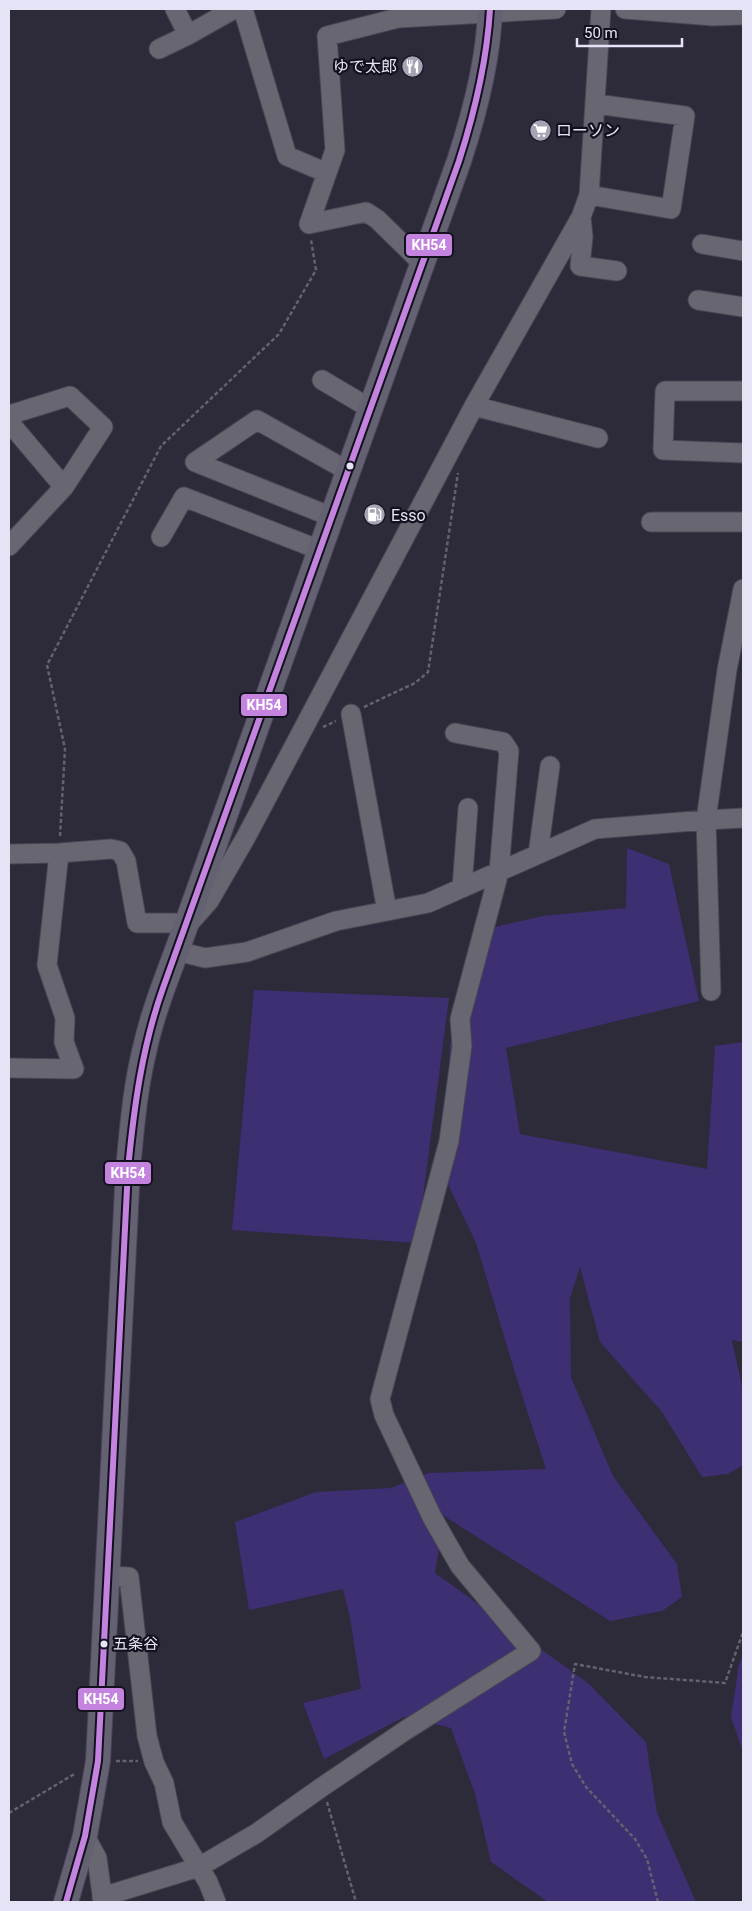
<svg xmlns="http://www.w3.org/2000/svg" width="752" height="1911" font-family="Roboto,'Noto Sans JP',sans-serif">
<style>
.green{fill:#3e2e72}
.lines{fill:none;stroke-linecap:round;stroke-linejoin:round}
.minor-casing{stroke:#484654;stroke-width:21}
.major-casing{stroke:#484654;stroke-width:26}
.path{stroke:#63626e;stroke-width:2.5;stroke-dasharray:4 2.5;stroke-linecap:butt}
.minor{stroke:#676671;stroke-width:19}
.major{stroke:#646172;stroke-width:24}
.bus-1-casing{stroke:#12111d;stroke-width:10}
.bus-1{stroke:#c483df;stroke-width:6}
.bus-dot{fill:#e5e4f6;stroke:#12111d;stroke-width:2}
.labels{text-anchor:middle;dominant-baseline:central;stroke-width:4.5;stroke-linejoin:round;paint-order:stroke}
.bus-label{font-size:15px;fill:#e5e4f6;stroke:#12111d;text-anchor:start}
.poi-label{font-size:16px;fill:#e5e4f6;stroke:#12111d;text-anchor:start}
.line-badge{stroke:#12111d;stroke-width:2}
.badge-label{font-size:14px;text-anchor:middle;font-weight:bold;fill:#fff}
</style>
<rect width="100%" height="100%" fill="#2d2b3a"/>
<!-- green -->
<path class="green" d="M627,848L669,864L699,1001L506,1048L520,1134L707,1169L715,1046L743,1042V1342L732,1340L743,1391V1465L728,1474L702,1477L662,1412L600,1342L580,1267L570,1298L571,1377L613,1476L677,1564L682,1597L662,1611L610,1621L444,1516L435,1573L589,1684L646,1742L657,1813L696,1902H548L491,1862L475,1794L451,1728L404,1717L324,1759L303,1703L361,1689L350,1617L343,1589L249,1610L235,1522L316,1492L391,1488L429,1473L546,1469L519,1386L476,1243L444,1176L450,1044L478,931L543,916L626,908Z
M254,990L449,998L417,1243L232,1230Z
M743,1656V1752L731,1717L739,1664Z"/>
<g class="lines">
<defs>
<path id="minor" d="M175,9L188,35
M243,9L287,156L327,173
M625,9L713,16L743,15
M159,49L188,35L234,9
M589,195L671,209L685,116L596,104
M581,217L583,237L580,266L617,271
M702,244L743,251
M422,263L377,219L366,212L309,224L335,150L327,36L398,18L556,9
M698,300L743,307
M322,380L371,409
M743,391H665L663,450L743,453
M474,406L598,438
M9,415L70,396L103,427L64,487L9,546
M9,422L64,487
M332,517L195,462L257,420L348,471
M651,522H743
M161,537L184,497L320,550
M351,714L387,911
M9,854L59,853L111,849L120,851L126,861L137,923H175L185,928L209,901L246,837L474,406L581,217L589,195L601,9
M538,854L550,766
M462,888L468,808
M177,951L205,958L247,952L336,921L428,903L595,829L706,820L743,818
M711,991L706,820L727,670L743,589
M9,1068L74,1069L64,1042L65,1018L47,965L59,853
M108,1576L129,1577L147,1736L154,1762L164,1783L172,1822L208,1882L216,1902
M85,1836L97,1858L103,1902
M102,1897L199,1867L257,1833L322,1787L406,1730L531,1651L460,1566L432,1517L384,1415L380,1399L449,1141L462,1046L460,1019L499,872L509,751L503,742L455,733"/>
<path id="major" d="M66,1902L85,1836L98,1761L128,1169C132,1128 135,1088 145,1048C154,1007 171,968 185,928L459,161C474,115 489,57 490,9"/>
</defs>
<!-- minor casing -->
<use href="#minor" class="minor-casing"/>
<!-- major casing -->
<use href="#major" class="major-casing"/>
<!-- path -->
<path class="path" d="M364,707L415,683L428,672L458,473
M323,727L336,721
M60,836L65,749L47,665L161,446L279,334L316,270L311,240
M116,1761H138
M327,1802L356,1902
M9,1813L76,1773
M658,1902L647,1859L635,1839L586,1787L572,1764L564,1732L575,1664L645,1677L725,1683L743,1632"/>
<!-- minor -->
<use href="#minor" class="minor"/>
<!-- major -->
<use href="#major" class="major"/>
<defs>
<path id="bus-1" d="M66,1902L85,1836L98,1761L128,1169C134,1107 142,1047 163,988L459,161C475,111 487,61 490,9"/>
</defs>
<!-- bus-1 casing -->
<use href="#bus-1" class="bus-1-casing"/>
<!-- bus-1 -->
<use href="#bus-1" class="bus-1"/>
</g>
<!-- icons -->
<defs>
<symbol id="restaurant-disc" viewBox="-11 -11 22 22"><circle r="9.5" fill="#a5a3b4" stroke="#12111d"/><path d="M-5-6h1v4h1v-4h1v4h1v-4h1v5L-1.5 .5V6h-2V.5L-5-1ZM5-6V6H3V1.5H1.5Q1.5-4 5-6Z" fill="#fff"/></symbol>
<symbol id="supermarket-disc" viewBox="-11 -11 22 22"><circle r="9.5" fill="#a5a3b4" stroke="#12111d"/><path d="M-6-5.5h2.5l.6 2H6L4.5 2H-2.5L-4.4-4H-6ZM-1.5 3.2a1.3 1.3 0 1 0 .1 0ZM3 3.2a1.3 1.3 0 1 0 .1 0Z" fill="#fff"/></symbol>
<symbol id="fuel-disc" viewBox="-11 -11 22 22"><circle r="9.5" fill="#a5a3b4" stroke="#12111d"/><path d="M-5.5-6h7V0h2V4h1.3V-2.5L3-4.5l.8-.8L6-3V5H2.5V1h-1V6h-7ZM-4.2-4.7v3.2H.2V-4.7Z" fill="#fff"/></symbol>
</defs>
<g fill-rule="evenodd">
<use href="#restaurant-disc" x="400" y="54" width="25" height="25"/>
<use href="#supermarket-disc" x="528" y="118" width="25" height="25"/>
<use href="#fuel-disc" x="362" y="502" width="25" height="25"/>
</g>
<!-- markers -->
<g class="bus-dot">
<circle cx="350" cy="466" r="4.5"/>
<circle cx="104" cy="1644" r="4.5"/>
</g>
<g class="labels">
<!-- bus labels -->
<g class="bus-label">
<text x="113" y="1644">五条谷</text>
</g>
<!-- poi labels -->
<g class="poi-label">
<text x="397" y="66" text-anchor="end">ゆで太郎</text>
<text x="556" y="130">ローソン</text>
<text x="391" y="515">Esso</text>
</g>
</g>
<g class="line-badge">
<rect x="405" y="233" width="48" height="24" rx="5" fill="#c483df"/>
<rect x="240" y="693" width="48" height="24" rx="5" fill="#c483df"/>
<rect x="104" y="1161" width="48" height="24" rx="5" fill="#c483df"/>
<rect x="77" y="1687" width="48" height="24" rx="5" fill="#c483df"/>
</g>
<g class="badge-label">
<text x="429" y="250">KH54</text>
<text x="264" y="710">KH54</text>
<text x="128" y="1178">KH54</text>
<text x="101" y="1704">KH54</text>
</g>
<!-- border -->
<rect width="752" height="1911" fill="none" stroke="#e5e4f6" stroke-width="20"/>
<!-- scale -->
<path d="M577 38v8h105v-8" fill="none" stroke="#e5e4f6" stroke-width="2.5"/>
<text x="584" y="38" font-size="15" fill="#e5e4f6" stroke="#12111d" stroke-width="4" paint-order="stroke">50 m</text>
</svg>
